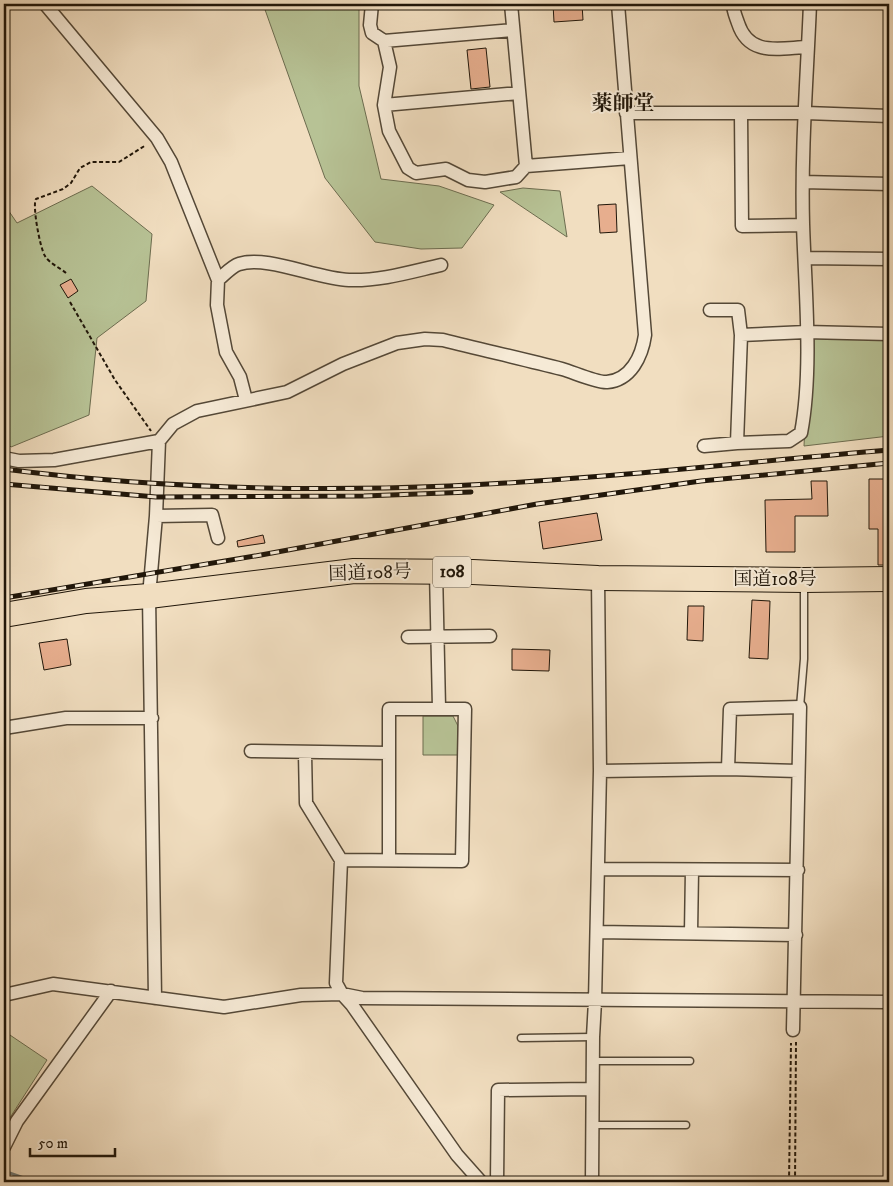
<svg xmlns="http://www.w3.org/2000/svg" width="893" height="1186" font-family="'IM FELL DW Pica','Noto Serif JP',serif">
<style>
.green{fill:#b7c295;stroke:#6c6c4f}
.lines{fill:none;stroke-linecap:round;stroke-linejoin:round}
.stream{stroke:#6d7876;stroke-width:3}
.building{fill:#e7ae8e;stroke:#201609}
.lane-casing{stroke:#544837;stroke-width:9}
.street-casing{stroke:#544837;stroke-width:15}
.highway-casing{stroke:#201609;stroke-width:26}
.path{stroke:#201609;stroke-width:2;stroke-dasharray:4 2.5;stroke-linecap:butt}
.lane{stroke:#f6ead6;stroke-width:6}
.street{stroke:#f6ead6;stroke-width:12}
.highway{stroke:#f1dec0;stroke-width:24}
.rail-casing{stroke:#201609;stroke-width:5}
.rail{stroke:#f6ead6;stroke-width:3;stroke-dasharray:9;stroke-linecap:butt}
.labels{text-anchor:middle;dominant-baseline:central;stroke-width:4;stroke-linejoin:round;paint-order:stroke}
.shield{fill:#f6ead6;stroke:#605646;stroke-width:1}
.shield-label{font-size:18px;font-weight:bold;fill:#201609}
.street-label{font-size:19px;fill:#201609;stroke:#f6ead6}
.quarter-label{font-size:21px;font-weight:bold;fill:#201609;stroke:#f6ead6}
</style>
<rect width="100%" height="100%" fill="#f1dec0"/>
<filter id="stains"><feTurbulence type="fractalNoise" baseFrequency=".004" numOctaves="4"/><feColorMatrix values="0 0 0 0 .2 0 0 0 0 .09 0 0 0 0 .02 0 0 0 .5 -.17"/></filter>
<radialGradient id="worn" r=".72"><stop offset=".6" stop-color="#630" stop-opacity="0"/><stop offset="1" stop-color="#630" stop-opacity=".3"/></radialGradient>
<!-- green -->
<path class="green" d="M263,4H359V86L381,179L439,186L494,205L462,248L421,249L375,242L325,178Z
M92,186L152,234L146,301L97,338L89,415L11,447L4,440V204L17,223Z
M523,188L560,191L567,237L500,192Z
M809,336H889V436L804,446Z
M423,716H453L458,726V755H423Z
M4,1031L47,1060L4,1127Z"/>
<g class="lines">
<!-- stream -->
<path class="stream" d="M4,1171L35,1182"/>
</g>
<!-- building -->
<path class="building" d="M553,4H582L583,20L554,22Z
M486,48L490,87L471,89L467,50Z
M616,204L617,232L600,233L598,205Z
M71,279L78,291L68,298L60,285Z
M869,479H889V565H878V529H869Z
M811,481H827L828,516H795V552H766L765,500L812,499Z
M597,513L602,540L543,549L539,522Z
M263,535L265,543L238,547L237,541Z
M752,600L770,601L768,659L749,658Z
M688,606H704L703,641L687,640Z
M67,639L71,665L44,670L39,643Z
M512,649L550,650L549,671L512,670Z"/>
<g class="lines">
<defs>
<path id="lane" d="M800,707L804,659V584
M521,1038L593,1037
M593,1061H690
M592,1125H686"/>
<path id="street" d="M45,4L157,138L171,162L218,280L217,305L226,352L240,377L246,400
M372,4L370,25L372,33L384,41L513,30
M511,4L526,166L630,158
M733,4C733,11 736,17 738,23C749,57 779,48 808,47
M810,4C807,77 801,151 803,224C805,289 813,369 801,433L789,441L737,443L741,335L806,332L889,334
M384,41L390,67L384,105L389,131L408,168L416,173L446,169L468,180L485,182L516,177L526,166
M384,105L519,93
M626,113H806L889,116
M741,114L742,226L803,225
M803,182L889,184
M805,258L889,259
M218,280C224,275 232,266 239,264C267,255 317,279 349,280C381,281 410,272 441,265
M710,310H738L741,335
M704,446L737,443
M4,458L19,461L54,460L159,441
M156,516L212,515L218,538
M436,571L439,708
M408,637L490,636
M4,728L66,718H152
M251,751L388,753
M305,753L306,803L341,860L336,983L342,994L352,1005L457,1155L481,1182
M728,769L730,709L800,707L793,1030
M600,771L728,769L798,771
M341,860L462,861L465,709H389V860
M598,869L798,870
M597,932L796,935
M691,933L692,870
M4,995L53,984L224,1007L301,995L342,994L362,998L889,1002
M155,998L149,596L156,516L159,441L173,424L197,411L287,392L343,364L397,343L425,339L443,340C483,350 523,359 562,369C573,372 597,383 607,382C631,380 642,356 645,335L618,4
M4,1147L17,1121L111,991
M497,1182L498,1090L592,1089
M592,1182L593,1037L595,1001L600,771L598,578"/>
<path id="highway" d="M4,615L86,601L149,596L354,571L473,572L598,578L804,580L889,579"/>
</defs>
<!-- lane casing -->
<use href="#lane" class="lane-casing"/>
<!-- street casing -->
<use href="#street" class="street-casing"/>
<!-- highway casing -->
<use href="#highway" class="highway-casing"/>
<!-- path -->
<path class="path" d="M66,273C60,268 49,263 45,256C40,248 32,205 36,199L63,189L71,183L80,168L91,162H119L146,145
M70,302L115,380L151,431
M789,1182L791,1043
M795,1182L796,1042"/>
<!-- lane -->
<use href="#lane" class="lane"/>
<!-- street -->
<use href="#street" class="street"/>
<!-- highway -->
<use href="#highway" class="highway"/>
<defs>
<path id="rail" d="M4,469C151,488 301,492 449,486C596,480 743,462 889,450
M4,484L156,497L364,496L471,492
M4,598L261,555L537,504L701,481L889,463"/>
</defs>
<!-- rail casing -->
<use href="#rail" class="rail-casing"/>
<!-- rail -->
<use href="#rail" class="rail"/>
</g>
<g class="labels">
<!-- shield labels -->
<rect class="shield" x="433" y="556.5" width="38" height="31" rx="4"/>
<g class="shield-label">
<text x="452" y="572">108</text>
</g>
<!-- street labels -->
<g class="street-label">
<text transform="translate(370 573) rotate(-2)">国道108号</text>
<text x="775" y="579">国道108号</text>
</g>
<!-- quarter labels -->
<g class="quarter-label">
<text x="623" y="104">薬師堂</text>
</g>
</g>
<!-- margin -->
<rect width="893" height="1186" fill="none" stroke="#f1dec0" stroke-width="20"/>
<rect x="5" y="5" width="883" height="1176" fill="none" stroke="#201609" stroke-width="2.5"/>
<rect x="10" y="10" width="873" height="1166" fill="none" stroke="#201609"/>
<!-- scale -->
<path d="M30 1148v8h85v-8" fill="none" stroke="#201609" stroke-width="2.5"/>
<text x="38" y="1148" font-size="15" fill="#201609" stroke="#f6ead6" stroke-width="4" paint-order="stroke">50 m</text>
<rect width="100%" height="100%" filter="url(#stains)"/>
<rect width="100%" height="100%" fill="url(#worn)"/>
</svg>
